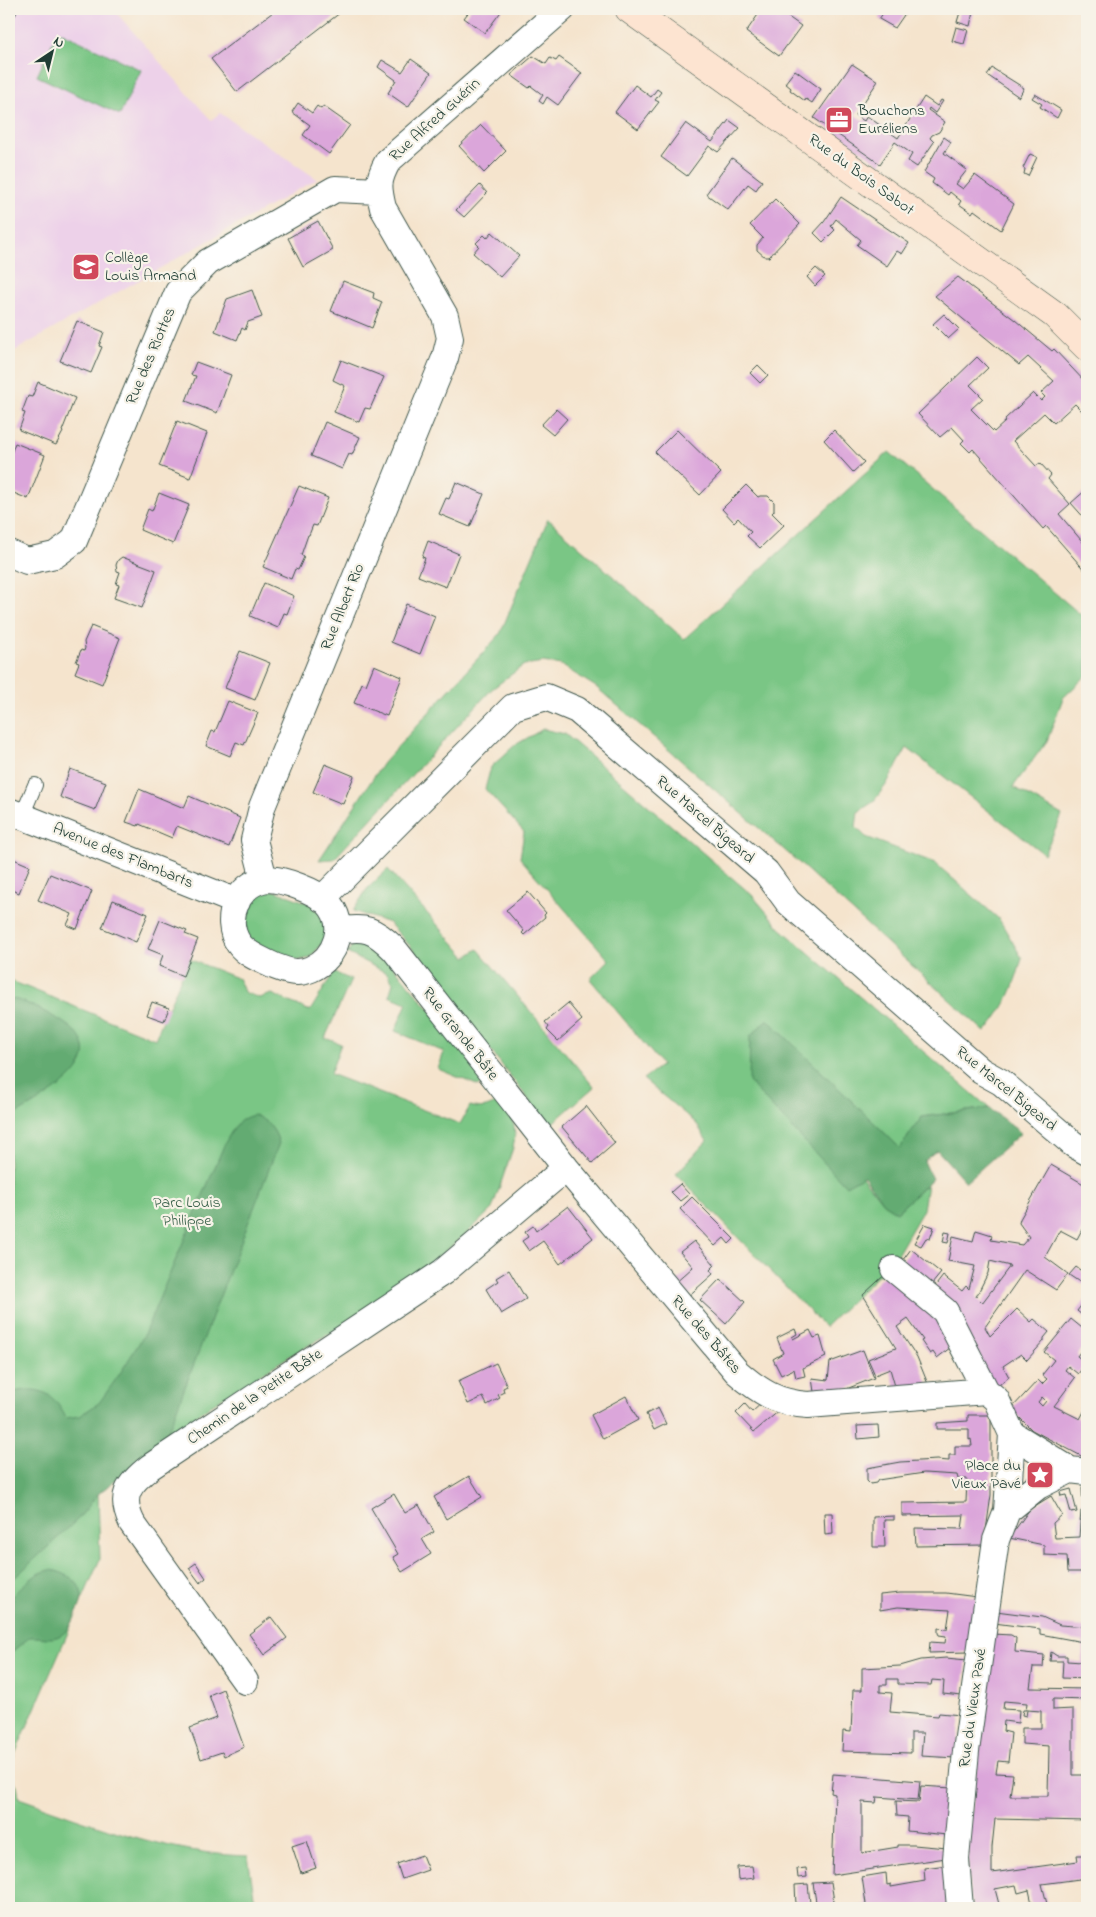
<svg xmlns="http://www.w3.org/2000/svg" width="1096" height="1917" font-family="'Indie Flower',sans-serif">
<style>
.built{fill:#edd1e9}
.green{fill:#7ac685;stroke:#4c825c}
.forest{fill:#63ab72;stroke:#417453}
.building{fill:#dba6da;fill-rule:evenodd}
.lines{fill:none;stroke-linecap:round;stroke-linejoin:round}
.service-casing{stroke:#3f564b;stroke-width:16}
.minor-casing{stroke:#3f564b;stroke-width:28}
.secondary-casing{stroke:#3f564b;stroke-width:29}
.service{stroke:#fff;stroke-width:14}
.minor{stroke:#fff;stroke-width:26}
.secondary{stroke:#fde4d1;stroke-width:28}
.labels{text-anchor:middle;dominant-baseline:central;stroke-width:4.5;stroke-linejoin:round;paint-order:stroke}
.poi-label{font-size:16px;fill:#1f3d34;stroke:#f7f3e8;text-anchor:start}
.street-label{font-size:16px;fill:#1f3d34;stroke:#f7f3e8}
.park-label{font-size:16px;fill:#365f48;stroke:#f7f3e8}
</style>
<rect width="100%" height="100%" fill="#f7f3e8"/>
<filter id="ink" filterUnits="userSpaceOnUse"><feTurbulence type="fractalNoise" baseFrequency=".02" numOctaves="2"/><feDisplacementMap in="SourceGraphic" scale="10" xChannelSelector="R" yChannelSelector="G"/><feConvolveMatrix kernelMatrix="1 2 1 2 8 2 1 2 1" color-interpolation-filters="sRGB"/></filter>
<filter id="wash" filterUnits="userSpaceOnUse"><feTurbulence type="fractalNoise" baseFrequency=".0096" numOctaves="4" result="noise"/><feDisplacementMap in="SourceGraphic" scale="20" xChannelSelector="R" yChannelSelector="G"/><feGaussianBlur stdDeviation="1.12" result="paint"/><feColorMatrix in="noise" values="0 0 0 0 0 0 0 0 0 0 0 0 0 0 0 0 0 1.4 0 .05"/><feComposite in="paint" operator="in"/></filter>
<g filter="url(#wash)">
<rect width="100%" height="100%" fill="#f5e4cd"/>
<!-- built -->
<path class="built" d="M9,9H113L211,120L220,113L317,179L9,354Z"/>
<!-- green -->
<path class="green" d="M58,31L141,70L120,115L37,76Z
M889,452L1087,620V675L1063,698L1047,741L1013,787L1062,815L1044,854L907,748L886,785L873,802L858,812L856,827L866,837L935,863L999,919L1022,958C1014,989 1006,1007 985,1032L797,861L596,687L561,665L543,662L524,665L492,689L334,859L319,860L383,763L500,634L548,519L684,639Z
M543,729L565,734L752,895L780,928L989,1108L922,1117L900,1148L767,1020L750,1037L883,1203L897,1212L927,1184L923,1210L894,1260L825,1327L676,1174L707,1141L696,1123L643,1079L662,1065L590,979L609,960L520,858L524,832L485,789L491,767L515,745Z
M388,869L466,957L478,949L594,1087L549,1126L410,946L389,923L353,911L367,889Z
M273,890L311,904L325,918L327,937L310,958L291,962L247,938L242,915L255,894Z
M358,937L369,938L489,1079L479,1086L438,1069L444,1052L395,1031L407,1003L389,996L393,983L387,973L347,953Z
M189,959L239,979L244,992L259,998L272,994L310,1011L334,972L351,980L325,1038L341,1044L330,1074L460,1124L470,1106C484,1110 490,1107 502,1098L513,1118L515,1135L513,1148L492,1209L464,1236L402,1287L355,1319L290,1356L211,1405L165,1439L98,1494L100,1559L9,1768V980L155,1039Z
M9,1775L17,1785L19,1798C93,1824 168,1854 248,1856L254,1896L260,1908H9Z"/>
<!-- forest -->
<path class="forest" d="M9,998C27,1001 45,1012 61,1021C125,1060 41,1099 9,1118Z
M767,1019L900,1148L922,1117L989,1108L1021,1133L966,1182L937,1150L924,1161L932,1179L897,1212L883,1203L864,1176L846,1186L749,1082L750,1037Z
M254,1115C268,1121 275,1129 279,1143L165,1439L98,1494L79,1518L9,1583V1393C39,1386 52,1390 66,1418L79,1416L99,1403L119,1375L143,1337L225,1143C233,1129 238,1118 254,1115Z
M50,1570C66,1572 86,1583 81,1603C80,1607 77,1612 75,1617C72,1624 68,1631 61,1635C51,1641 41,1636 30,1637L9,1654V1599C21,1588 33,1573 50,1570Z"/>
<g id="blocks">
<!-- building -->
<path class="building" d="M277,9H345L237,92L211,59Z
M471,9H503L485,33L464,18Z
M762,9H777L801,26L779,56L746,32Z
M886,9H897L904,15L895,28L879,19Z
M961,9L973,12L970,26L957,22Z
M956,27L968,30L964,44L952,41Z
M533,56L546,64L550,58L556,61L559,57L582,73L558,105L547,97L543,104L539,101L543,95L531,86L529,88L511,75Z
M411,59L431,73L408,107L388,93L396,80L378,67L382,60L402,72Z
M852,64L878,81L855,115L864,121L867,116L898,138L924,97L937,106L941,100L943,101L935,113L929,108L928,110L945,122L939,132L932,135L930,138L934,142L917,167L908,161L912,154L895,142L880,164L814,118Z
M992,68L1024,88L1019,97L987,75Z
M795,70L821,89L812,103L806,99L805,101L790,90L791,88L785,83Z
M635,85L651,97L657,89L661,92L655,100L659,102L638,129L615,112Z
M1035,94L1061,110L1057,118L1040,107L1042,104L1032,98Z
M298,103L312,113L317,106L321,109L323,106L350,125L329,154L303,135L310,125L292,112Z
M729,120L740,128L718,152L709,146L687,176L661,157L686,123L712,142Z
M481,125L506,151L484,173L459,146Z
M944,137L951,142L944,153L967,170L956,184L963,189L975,175L1014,204L1001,230L974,210L972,213L959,204L961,201L950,192L948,195L932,183L934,179L924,172Z
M1030,154L1037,157L1028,176L1024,174L1025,169L1023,168Z
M732,158L762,181L756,190L748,184L728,210L706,194Z
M480,185L487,193L464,217L456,210Z
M841,197L909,243L902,254L897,251L887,266L857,245L861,240L836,219L831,226L835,230L823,242L814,233L824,222Z
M775,199L800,224L769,257H765L757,250V245L763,238L750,225Z
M318,221L333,250L303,267L288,238Z
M492,232L519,256L500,277L473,253L479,246L476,243L484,235L487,238Z
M816,268L825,276L815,286L807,277Z
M958,277L1015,320L1052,351L1054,349L1087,384V416L1075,404L1054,423L1044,413L1013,441L1036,466L1040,463L1051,475L1048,479L1070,504L1059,514L1087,547V560L1084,563L1087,567V573L1046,526L1043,529L973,449L970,452L961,443L964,440L952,427L940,437L918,414L977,357L988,368L970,385L983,398L971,409L994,432L1006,421L1005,419L1033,393L1041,401L1045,397L1041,393L1054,381L1028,357L1019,365L935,296Z
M343,281L374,293L373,298L382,302L372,328L331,311Z
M252,290L262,317L248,322L245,330L242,328L237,340L215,331L227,299Z
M944,314L959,329L948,339L933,324Z
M77,321L104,332L99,346L102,347L91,373L60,361Z
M341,360L384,377L370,409L365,408L359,422L334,412L345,386L333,380Z
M196,362L231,375L217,413L186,401L196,376L191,375Z
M758,365L768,375L760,383L750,373Z
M38,382L75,398L62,431L63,432L56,445L19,430L25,413L22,412L28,396L32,397Z
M556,409L567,419L553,435L541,425Z
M177,421L207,433L190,478L159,466Z
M325,422L360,437L352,455L349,454L342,469L311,456Z
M677,430L721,473L700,495L655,452Z
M834,430L864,462L853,472L824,440Z
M15,443L45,455L28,499L9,491V459Z
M456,482L484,494L470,527L439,514L446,498L449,499Z
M746,485L758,497L760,496H768L774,502V511L772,513L784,525L760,548L747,536L751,532L738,518L734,522L722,509Z
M299,486L328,498L317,526L313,525L309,535H308L301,555L304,557L298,570L295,569L291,579L263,567Z
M1087,489V521L1071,503Z
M159,493L189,505L173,544L140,530L148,509L152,511Z
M428,541L459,554L446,587L418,576L425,558L422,557Z
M122,557L156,570L142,608L114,598L119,585L116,584L120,572L117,571L116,565L118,560Z
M264,583L294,596L287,614L284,613L278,628L250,616Z
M406,604L435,616L420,654L391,642Z
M91,626L120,638L102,684L75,673L79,663L76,662L81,650L84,651L85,648L84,642Z
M240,651L270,663L255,700L225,688Z
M374,665L402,677L387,716L354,703L362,683L366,685Z
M228,701L258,713L244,745L236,742L230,756L206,746L212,731L215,732Z
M325,764L354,776L343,804L313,792Z
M70,769L106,782L95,810L60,797Z
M139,789L184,808L189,796L240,818L229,847L177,826L172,838L139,824L138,826L126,822Z
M9,857L30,866L19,893L9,889Z
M50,874L92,891L77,929L67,925L72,914L38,900Z
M528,892L546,913L544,915L545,917L524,935L522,933L524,931L506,910Z
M113,900L148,914L136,942L102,928Z
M160,920L187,931L185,934L198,939L183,976L159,966L163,955L148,949Z
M152,1002L169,1008L164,1021L147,1015Z
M568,1003L582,1020L558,1041L547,1030L549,1027L545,1022Z
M586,1106L615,1143L592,1163L562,1127Z
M1051,1165L1087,1186V1220L1077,1239L1060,1230L1045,1257L1068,1274L1056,1290L1025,1270L985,1327L990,1336L1017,1309L1031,1322L1034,1319L1049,1332L1044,1338V1341L1027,1360L1021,1354L1003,1366L1009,1377L995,1388L930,1293L943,1276L962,1291L966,1286L969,1289L975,1266L948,1261L953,1236L973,1241L976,1230L992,1235L991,1240L1022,1245L1029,1237L1019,1223L1020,1219ZM990,1261L1010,1266L982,1303L976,1297L988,1273Z
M680,1184L689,1194L680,1201L671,1192Z
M692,1197L734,1239L729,1244L724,1238L715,1246L680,1209Z
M568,1206L593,1238L560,1264L543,1241L529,1251L522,1241L528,1237L525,1232L533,1226L536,1231Z
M925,1224L934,1227L930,1239L926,1238L921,1246L914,1243Z
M945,1232L950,1233L948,1243L943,1242Z
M694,1241L715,1265L710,1270L713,1274L685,1299L673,1285L693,1267L680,1252Z
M911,1249L941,1273L927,1290L897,1268Z
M1076,1267L1087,1275V1287L1069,1275Z
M509,1270L526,1299L501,1314L486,1289L498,1281L496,1278Z
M890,1270L917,1293L955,1344L937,1358L933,1352L930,1354L921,1341L923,1340L908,1319L897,1327L917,1357L928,1384L897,1393L890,1369L875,1375L868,1359L896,1348L863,1295Z
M720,1279L745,1302L726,1324L700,1300Z
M1087,1298V1319L1077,1311Z
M1071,1319L1087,1332V1343L1077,1356L1086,1363L1078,1374L1068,1366L1065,1370L1075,1378L1054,1406L1080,1419L1087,1406V1459L1032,1430L1011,1409L1038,1380L1042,1384L1047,1379L1042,1375L1054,1360L1044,1352ZM1042,1397L1046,1401L1042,1406L1038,1402Z
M795,1329L797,1334L792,1337L793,1339L810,1330L814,1338L820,1336L826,1357L803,1368L805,1376L796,1378L794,1369L781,1375L773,1359L783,1353L777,1338Z
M863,1350L874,1378L826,1397L815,1399L812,1378L828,1380L830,1362Z
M496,1363L507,1386L503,1388L504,1392L498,1395L500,1398L487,1405L483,1397L468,1404L458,1381Z
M626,1396L638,1420L603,1439L591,1415Z
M763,1402L780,1410L754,1432L736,1413L745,1404L752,1412Z
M658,1408L666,1424L654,1430L646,1414Z
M968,1415H991V1495L984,1545L916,1546L915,1528L962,1529L964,1515L902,1516V1503L966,1502L967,1479H958L957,1475L924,1473L878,1480L876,1483L870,1484L867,1481V1468L900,1462L937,1460L949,1461V1455H955V1446H972L971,1439L969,1440V1429H937V1423L968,1421Z
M878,1425L879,1437L858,1439L857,1426Z
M469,1476L482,1497L446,1519L434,1497Z
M1082,1487H1087V1572H1068L1067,1556L1044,1555V1545L1009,1538L1030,1509L1051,1496L1062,1515L1053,1523L1055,1538L1079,1537L1081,1511H1083Z
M1071,1489L1077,1512L1071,1513L1066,1495L1061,1496L1060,1492Z
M394,1494L405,1513L419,1505L434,1532L422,1539L431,1554L402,1572L393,1557L398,1554L371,1508Z
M824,1513H832L833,1534L825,1535Z
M894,1516V1520H884L885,1547H873V1517Z
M196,1563L206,1578L200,1583L189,1568Z
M900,1593H946L977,1597L968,1652L929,1653L930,1642L945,1643L946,1636L939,1635L938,1633V1628L947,1629L950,1610L898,1607L880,1610V1595Z
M996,1611L1042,1617L1060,1625L1087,1627V1679L1062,1678L1063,1661H1050L1051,1652L1057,1656H1067V1661L1082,1662L1083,1642L1040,1634V1629L994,1623Z
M271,1617L287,1638L264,1655L249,1634Z
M992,1634L1011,1635L1016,1638L1015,1652L1044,1655L1043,1667H1033L1030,1688L1087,1689V1700L1053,1699V1710L1073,1709V1775H1087V1821L995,1819L992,1847V1873L1078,1861L1077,1855H1087V1878L1042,1884L1048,1908H1033L1029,1890L1018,1893L1016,1885L995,1889L1000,1908H974L971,1897L968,1877L969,1829ZM1004,1701L1027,1703L1026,1710H1023L1022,1715L1026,1716L1027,1710L1041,1711V1728H1022V1744L1049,1746L1048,1796H1010L1013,1774L996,1773L998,1761L1008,1762L1011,1733L1003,1731L1004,1721L1018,1723L1019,1710L1003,1709Z
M946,1658L967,1660L962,1696L943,1694L944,1681L932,1680L931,1685L898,1684V1679H887V1685H880V1692L892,1693L890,1712L938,1716L939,1713L961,1715L956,1758L921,1756L923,1733H911V1753L842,1751L843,1731L851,1732L853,1690H862V1668L900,1666L921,1660Z
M223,1689L244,1747L224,1756L222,1752L201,1759L190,1728L217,1718L209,1695Z
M833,1774L920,1781L918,1800L877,1797L876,1803L862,1802V1853L898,1847V1845H914L947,1848L946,1858L832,1875L835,1794L831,1793Z
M921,1786L952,1788L947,1835L907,1831L908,1817L897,1816L896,1801L919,1802Z
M307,1841L316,1868L301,1873L292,1846Z
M422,1855L428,1870L402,1879L397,1864Z
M947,1865L952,1908H849L866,1904L862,1877L886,1873L887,1885L891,1884V1887L925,1881L924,1868Z
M752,1866L754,1878L738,1880L737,1867Z
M806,1868L807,1877L798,1878L797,1869Z
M831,1882L835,1908H817L813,1883Z
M808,1884L810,1903L796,1905L795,1885Z"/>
</g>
</g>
<g filter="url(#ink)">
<use href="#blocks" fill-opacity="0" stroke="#3f564b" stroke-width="1"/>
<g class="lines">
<defs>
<path id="service" d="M9,11L10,9
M22,816L35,785"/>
<path id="minor" d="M9,553L27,561L55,555L74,541L178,292L208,262L335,189L379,191
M9,811L237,902
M264,879L254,840L262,807L445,358L450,338L445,316L383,208C378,187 377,181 388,161L562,9
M267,879C283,879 315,891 327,902C349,924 336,958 311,969C297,975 287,971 274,966C262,960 247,955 239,944C222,919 238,883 267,879Z
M322,899L513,707L546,697L577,710L766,872L788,902L981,1071L1001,1082L1073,1144L1087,1152
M338,931C365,926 374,929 394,949L566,1168L737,1372C760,1392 777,1403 808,1405L986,1391
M894,1269L945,1311L986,1391L996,1399L1012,1434L1007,1511L996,1540L966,1751L956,1859L960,1908
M1012,1434L1070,1470L1087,1472
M1007,1511L1038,1486L1070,1470
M245,1681L132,1523C119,1496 128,1484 150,1467L443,1272L566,1168"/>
<path id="secondary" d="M629,9L1055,315L1087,347"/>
</defs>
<!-- service casing -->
<use href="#service" class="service-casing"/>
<!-- minor casing -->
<use href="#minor" class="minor-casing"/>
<!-- secondary casing -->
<use href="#secondary" class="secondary-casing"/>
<!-- service -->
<use href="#service" class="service"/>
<!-- minor -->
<use href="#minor" class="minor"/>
<!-- secondary -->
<use href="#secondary" class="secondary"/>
</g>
</g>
<!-- icons -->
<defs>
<symbol id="office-square" viewBox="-11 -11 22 22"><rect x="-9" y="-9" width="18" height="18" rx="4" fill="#d1495b" stroke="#f7f3e8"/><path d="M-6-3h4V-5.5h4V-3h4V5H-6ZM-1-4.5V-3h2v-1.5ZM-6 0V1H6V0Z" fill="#fff"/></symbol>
<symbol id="school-square" viewBox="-11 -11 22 22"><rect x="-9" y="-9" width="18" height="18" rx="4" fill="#d1495b" stroke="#f7f3e8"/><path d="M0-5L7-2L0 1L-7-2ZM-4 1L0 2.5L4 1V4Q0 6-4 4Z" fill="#fff"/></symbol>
<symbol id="sight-square" viewBox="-11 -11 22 22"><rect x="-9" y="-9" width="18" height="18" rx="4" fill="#d1495b" stroke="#f7f3e8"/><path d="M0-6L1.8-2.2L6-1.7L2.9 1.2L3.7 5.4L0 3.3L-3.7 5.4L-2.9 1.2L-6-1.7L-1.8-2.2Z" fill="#fff"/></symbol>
</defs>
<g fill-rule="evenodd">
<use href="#office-square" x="823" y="104" width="32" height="32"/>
<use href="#school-square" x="70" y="251" width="32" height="32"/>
<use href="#sight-square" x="1024" y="1459" width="32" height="32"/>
</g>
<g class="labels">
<!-- poi labels -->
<g class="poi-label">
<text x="858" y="111">Bouchons<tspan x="858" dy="18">Euréliens</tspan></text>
<text x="105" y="258">Collège<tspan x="105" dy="18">Louis Armand</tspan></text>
<text x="1021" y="1466" text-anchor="end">Place du<tspan x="1021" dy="18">Vieux Pavé</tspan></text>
</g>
<!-- street labels -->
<g class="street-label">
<text transform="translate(435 120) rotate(-42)">Rue Alfred Guérin</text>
<text transform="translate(861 175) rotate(36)">Rue du Bois Sabot</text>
<text transform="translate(151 356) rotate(-67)">Rue des Riottes</text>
<text transform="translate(343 607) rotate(-68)">Rue Albert Rio</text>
<text transform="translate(705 820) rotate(41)">Rue Marcel Bigeard</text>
<text transform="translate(123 856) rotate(22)">Avenue des Flambarts</text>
<text transform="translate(460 1034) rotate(52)">Rue Grande Bâte</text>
<text transform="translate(1006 1089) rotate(39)">Rue Marcel Bigeard</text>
<text transform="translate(706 1335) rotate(49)">Rue des Bâtes</text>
<text transform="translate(255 1397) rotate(-34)">Chemin de la Petite Bâte</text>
<text transform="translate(973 1708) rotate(-82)">Rue du Vieux Pavé</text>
</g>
<!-- park labels -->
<g class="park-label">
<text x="187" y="1203">Parc Louis<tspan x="187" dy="18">Philippe</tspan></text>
</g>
</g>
<!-- margin -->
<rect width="1096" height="1917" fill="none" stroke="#f7f3e8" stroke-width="30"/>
<!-- north arrow -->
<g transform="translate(52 52) rotate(35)" stroke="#f7f3e8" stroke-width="4" paint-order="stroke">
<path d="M0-4L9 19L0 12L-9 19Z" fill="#1f3d34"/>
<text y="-8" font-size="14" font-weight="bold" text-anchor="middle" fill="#1f3d34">N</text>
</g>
</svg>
